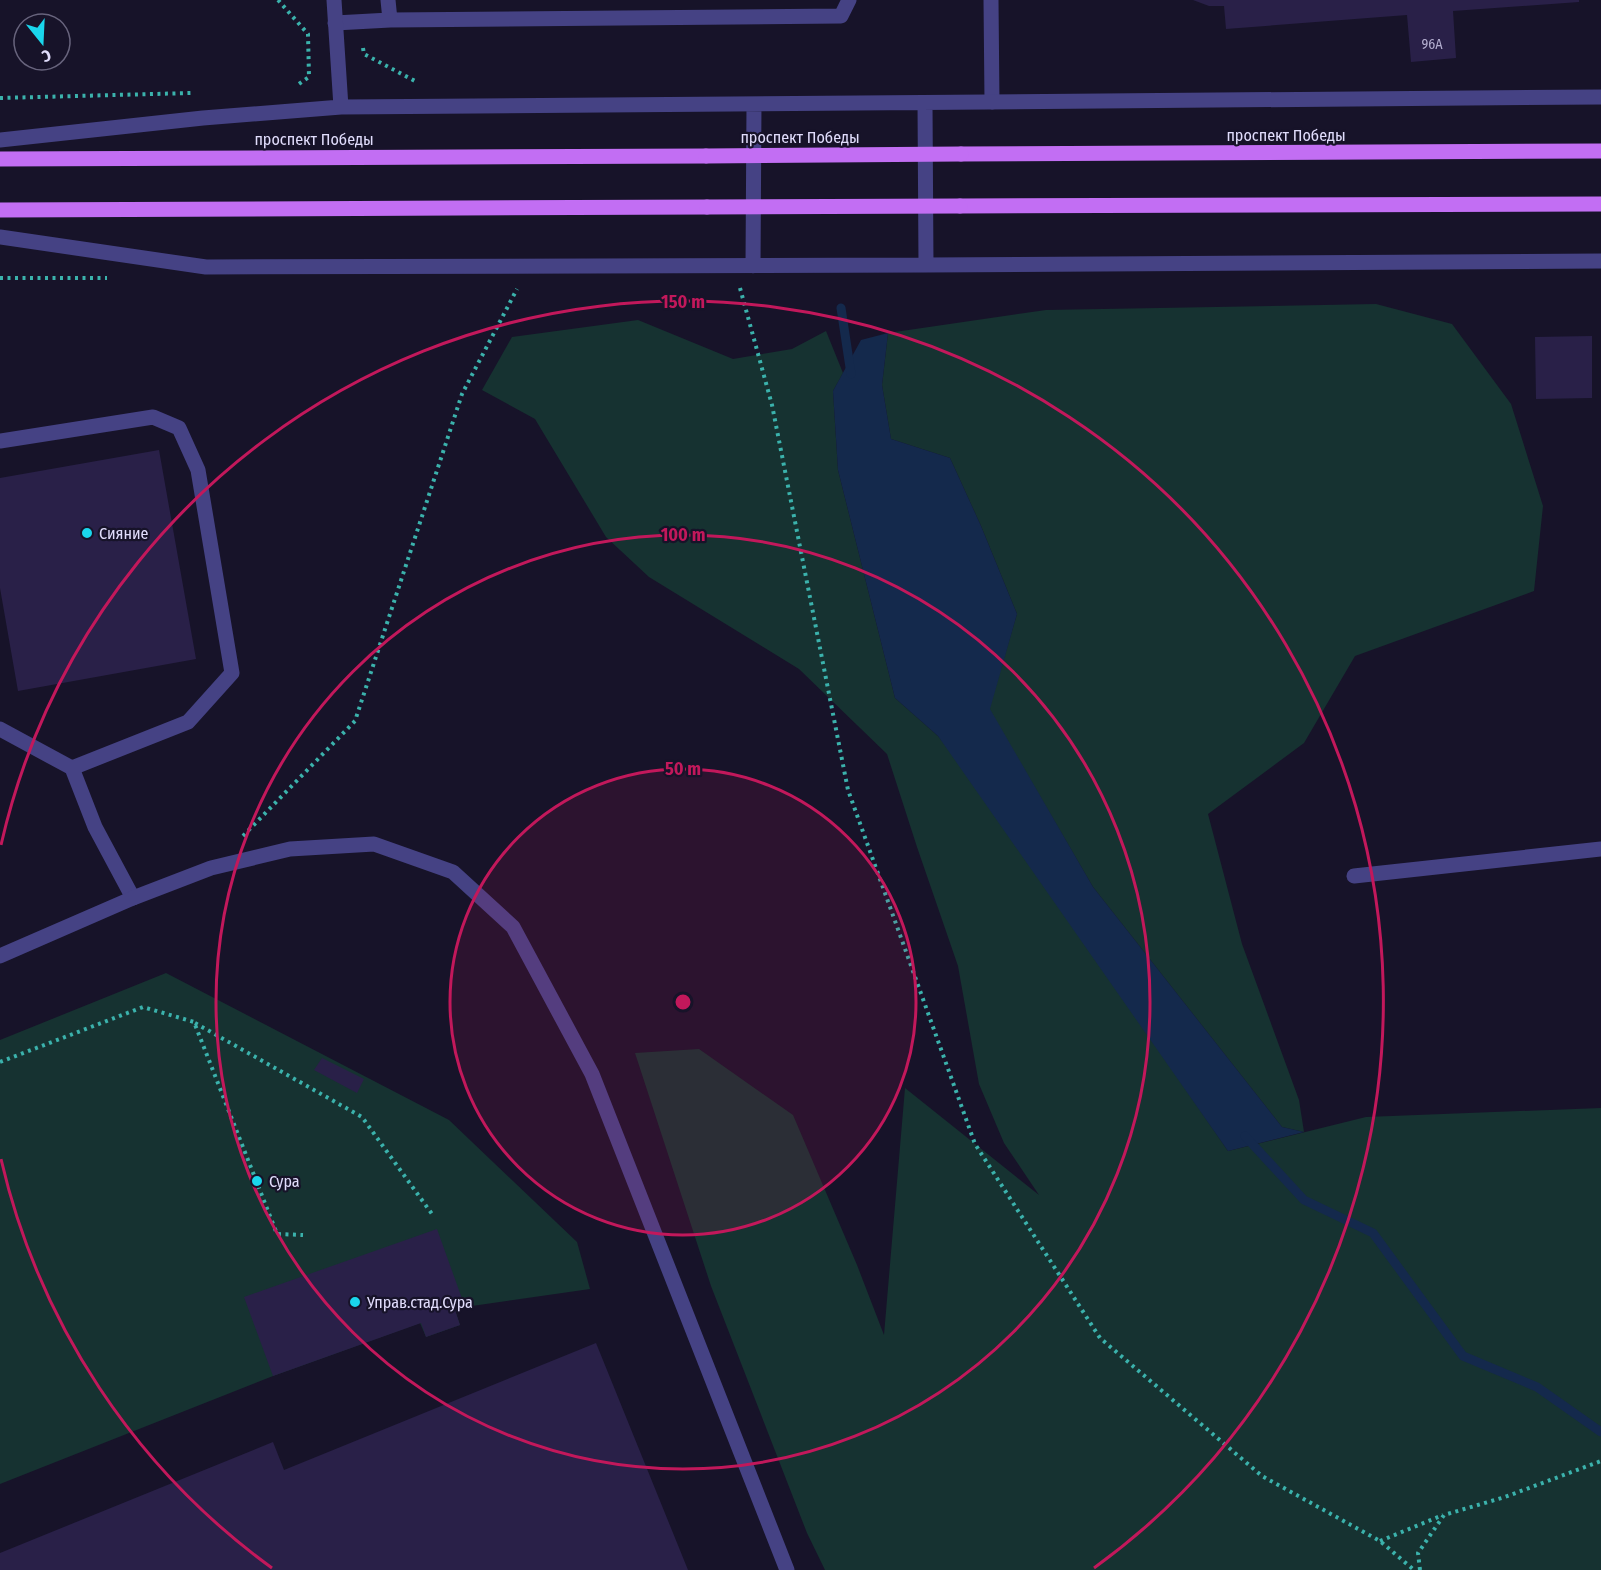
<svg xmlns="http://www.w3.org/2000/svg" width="1601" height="1570" font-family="'Fira Sans Condensed',sans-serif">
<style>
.green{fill:#163231}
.water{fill:#14294c}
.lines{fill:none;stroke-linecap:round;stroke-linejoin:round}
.stream{stroke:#14294c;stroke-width:9}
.building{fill:#292048}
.path{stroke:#3bb2ac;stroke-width:4;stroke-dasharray:3 4.5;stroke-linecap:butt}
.service{stroke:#454284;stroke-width:15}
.minor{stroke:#454284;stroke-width:15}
.tertiary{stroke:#454284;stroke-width:15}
.primary{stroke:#c26ef3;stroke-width:15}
.primary-bridge{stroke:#c26ef3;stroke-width:15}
.ring{fill:none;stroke:#c2185b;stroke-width:3}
.poi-dot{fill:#1ad6ec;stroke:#171329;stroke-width:2}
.labels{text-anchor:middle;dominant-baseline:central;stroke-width:4.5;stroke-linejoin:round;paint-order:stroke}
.number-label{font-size:14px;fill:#b3aecf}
.street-label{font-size:16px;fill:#e1ddfc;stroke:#171329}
.poi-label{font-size:16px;fill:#e1ddfc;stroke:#171329;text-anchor:start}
.centre{fill:#c2185b;stroke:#171329;stroke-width:3}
.ring-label{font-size:18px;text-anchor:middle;font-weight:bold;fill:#c2185b;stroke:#171329;stroke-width:4.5;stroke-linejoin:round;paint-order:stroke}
</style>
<rect width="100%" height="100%" fill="#171329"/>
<!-- green -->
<path class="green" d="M1376,304L1452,324L1511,404L1543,506L1534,591L1355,656L1304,743L1208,814L1242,944L1299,1100L1304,1132L1282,1127L1093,887L989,709L1017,614L981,526L950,458L891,439L882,385L888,333L1046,310Z
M638,320L733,359L792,349L826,331L843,373L833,391L838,470L895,698L938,736L972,779L1228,1151L1366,1117L1601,1108V1570H825L807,1533L711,1286L635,1053L699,1049L793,1115L857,1265L884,1335L905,1088L1039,1195L1004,1143L979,1084L958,966L917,847L887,754L799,669L649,577L606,537L535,419L482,390L512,337Z
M166,973L449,1120L577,1242L590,1289L465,1307L455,1310L460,1325L426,1337L420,1323L273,1376L0,1484V1040Z"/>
<!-- water -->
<path class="water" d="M888,333L882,385L891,439L950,458L981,526L1017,614L990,709L1093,887L1282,1127L1304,1132L1228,1151L938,736L895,698L838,470L833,391L861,340Z"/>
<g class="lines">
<!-- stream -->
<path class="stream" d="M841,308L851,374
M1245,1136L1304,1200L1373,1233L1463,1356L1537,1387L1601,1432"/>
</g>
<!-- building -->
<path class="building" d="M1193,0H1579V2L1453,11L1456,58L1411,62L1407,15L1226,29L1224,6H1209Z
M1592,336V398L1536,399L1535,337Z
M159,450L196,659L18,691L0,588V478Z
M322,1058L364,1079L357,1093L314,1070Z
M437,1229L465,1307L455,1310L460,1325L426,1337L421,1323L273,1376L244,1297Z
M596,1343L688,1570H0V1553L273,1442L284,1470Z"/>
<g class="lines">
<!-- path -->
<path class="path" d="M278,0L308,34L309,77L296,86
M363,48L364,54L415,81
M0,98L191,93
M0,278H107
M740,288L772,405L848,790L975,1144L1100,1338L1262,1476L1380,1541L1414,1570
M243,836L355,721L462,394L517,289
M195,1023L362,1117L432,1214
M0,1062L143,1007L194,1022L277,1234L303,1235
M1380,1541L1443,1515
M1420,1570L1418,1553L1444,1515L1505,1497L1601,1461"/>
<!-- service -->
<path class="service" d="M388,0L390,20
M991,0L992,102
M335,23L390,20L841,16L849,0
M0,441L153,417L179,428L198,470L232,673L188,722L72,768
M0,729L72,768L95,827L133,898
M1354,876L1601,849"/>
<!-- minor -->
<path class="minor" d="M0,956L133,898L211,868L290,849L374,844L453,872L513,927L592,1074L787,1570"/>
<!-- tertiary -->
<path class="tertiary" d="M334,0L341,107
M925,103L926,265
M0,140L203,118L341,107L1601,97
M0,237L206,267L926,265L1601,261
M753,266L754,104"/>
<!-- primary -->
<path class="primary" d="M961,154L1601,151
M0,159L706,156
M960,206L1601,204
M0,210L707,207"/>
<!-- primary-bridge -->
<path class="primary-bridge" d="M706,156L961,154
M707,207L960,206"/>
</g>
<!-- distance rings -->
<circle cx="683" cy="1002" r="233" fill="#c2185b" fill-opacity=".12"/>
<g class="ring">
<circle cx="683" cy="1002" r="233"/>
<circle cx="683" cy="1002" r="467"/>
<path d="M272 1568A700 700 0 0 1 1 1159M1 845A700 700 0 1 1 1094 1568"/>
</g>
<!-- markers -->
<g class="poi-dot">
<circle cx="87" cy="533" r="6"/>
<circle cx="257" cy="1181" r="6"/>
<circle cx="355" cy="1302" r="6"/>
</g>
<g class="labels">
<!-- number labels -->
<g class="number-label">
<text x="1432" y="44">96А</text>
</g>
<!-- street labels -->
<g class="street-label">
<text x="1286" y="135">проспект Победы</text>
<text x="800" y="137">проспект Победы</text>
<text x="314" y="139">проспект Победы</text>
</g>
<!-- poi labels -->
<g class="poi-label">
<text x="99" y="533">Сияние</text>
<text x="269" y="1181">Сура</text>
<text x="367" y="1302">Управ.стад.Сура</text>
</g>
</g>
<circle cx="683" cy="1002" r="9" class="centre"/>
<g class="ring-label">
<text x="683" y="308">150 m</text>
<text x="683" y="541">100 m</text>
<text x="683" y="775">50 m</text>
</g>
<!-- north arrow -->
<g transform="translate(42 42) rotate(162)"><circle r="28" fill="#171329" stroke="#68647d" stroke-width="1.5"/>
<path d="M0-4.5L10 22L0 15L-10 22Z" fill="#1ad6ec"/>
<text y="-9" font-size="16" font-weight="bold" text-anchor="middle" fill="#e1ddfc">С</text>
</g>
</svg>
